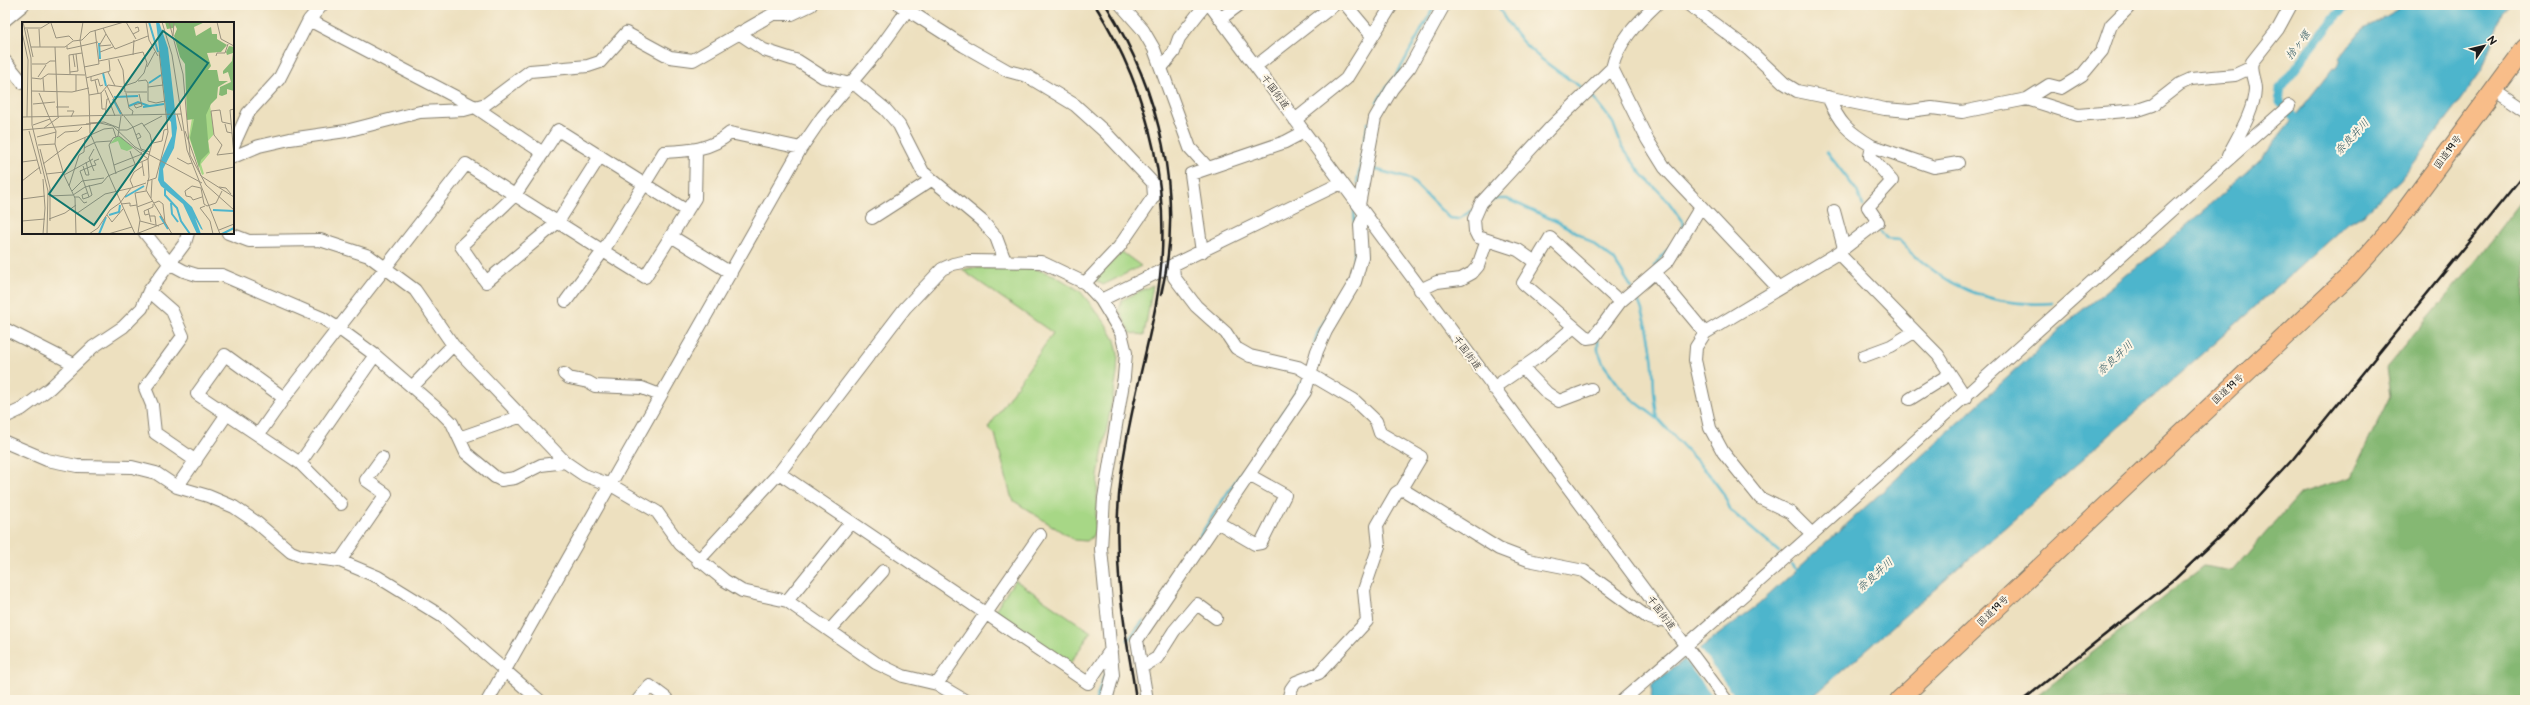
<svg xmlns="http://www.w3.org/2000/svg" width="2530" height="705" font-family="'Balsamiq Sans','Klee One',sans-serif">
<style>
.green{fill:#a7d786;stroke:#627a51}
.forest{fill:#85b873;stroke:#506a48}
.water{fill:#4eb5cc;stroke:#356874}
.pier{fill:#ede0bf}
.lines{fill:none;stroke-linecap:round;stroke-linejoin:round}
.stream{stroke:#4eb5cc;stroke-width:2.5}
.canal{stroke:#4eb5cc;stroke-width:9}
.minor-casing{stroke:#847e6e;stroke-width:14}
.highway-casing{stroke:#847e6e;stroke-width:20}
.minor{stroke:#fff;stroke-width:12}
.highway{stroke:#f8bd89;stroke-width:18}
.rail{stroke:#1c1c1c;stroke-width:2.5}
.labels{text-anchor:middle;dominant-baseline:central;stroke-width:4;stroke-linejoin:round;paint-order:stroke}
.street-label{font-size:10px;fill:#1c1c1c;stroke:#fcf5e5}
.water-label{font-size:11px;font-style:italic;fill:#305962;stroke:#fcf5e5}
.inset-river{fill:none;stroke:#4eb5cc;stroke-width:2}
.inset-road{fill:none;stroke:#99927e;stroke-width:1}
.view{fill:#0f766e;fill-opacity:0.15;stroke:#0f766e;stroke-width:2}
.inset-edge{fill:none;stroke:#1c1c1c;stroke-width:2}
</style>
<rect width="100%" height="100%" fill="#fcf5e5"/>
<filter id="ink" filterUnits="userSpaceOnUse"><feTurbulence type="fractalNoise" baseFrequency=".025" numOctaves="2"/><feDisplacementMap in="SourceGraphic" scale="8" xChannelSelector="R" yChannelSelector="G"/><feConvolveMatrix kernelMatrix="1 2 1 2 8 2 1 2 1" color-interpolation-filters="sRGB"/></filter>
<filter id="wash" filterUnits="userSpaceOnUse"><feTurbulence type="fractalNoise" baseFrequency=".012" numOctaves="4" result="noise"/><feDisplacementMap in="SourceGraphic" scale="16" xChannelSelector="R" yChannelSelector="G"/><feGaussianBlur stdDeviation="0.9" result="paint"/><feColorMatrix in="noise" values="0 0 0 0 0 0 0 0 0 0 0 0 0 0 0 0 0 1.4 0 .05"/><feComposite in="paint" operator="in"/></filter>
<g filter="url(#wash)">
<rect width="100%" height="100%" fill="#ede0bf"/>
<!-- green -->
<path class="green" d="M1122,252L1141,266L1103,285L1094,279Z
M971,268H1032L1054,275L1080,291L1104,321L1115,340L1118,354L1117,374L1098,476L1095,530L1092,537L1087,541L1074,540L1014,501L1011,496L995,434L988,428L1053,333L962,270Z
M1153,285L1144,335L1131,333L1119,310L1122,300Z
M1015,580L1091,632L1069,665L998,617L995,610Z"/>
<!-- forest -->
<path class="forest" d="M2525,196V700H2032L2203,566L2232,571L2301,493L2351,477L2390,396L2386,368L2479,257Z"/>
<!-- water -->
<path class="water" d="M2406,5H2510L2502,13L2482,70L2457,105L2400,180L2365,213L2348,223L2237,323L1809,700H1651L1652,684L1758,605L2076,315L2168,242L2264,156L2333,68L2335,69L2341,61L2339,59L2362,30Z"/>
<!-- pier -->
<path class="pier" d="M1698,647L1738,700H1715L1683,658Z"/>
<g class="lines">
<!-- stream -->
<path class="stream" d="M1498,5C1515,45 1550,66 1585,90
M1590,93L1613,123L1622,147L1641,173L1668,201L1684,224L1683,227
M1377,102L1400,69L1435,5
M1827,152L1857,191L1863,206
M1370,168L1410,179L1449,218L1458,219L1473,210
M1357,183L1368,123
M1489,202L1496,199H1507L1566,226L1587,239L1614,260L1632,288
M1354,206L1355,227
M1877,227L1886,239L1899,240C1941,285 1990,308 2053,303
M1654,266L1670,247
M1353,267L1355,246
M1345,287L1352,273
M1635,294C1646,315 1651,342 1653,366C1654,384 1653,400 1658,418
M1598,340V350L1604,365L1618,384L1632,399L1658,419L1708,473L1723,493L1731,511L1779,552
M1314,343L1319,330L1333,308
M1200,536C1231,483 1271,435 1302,382
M1791,564L1797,571
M1128,640L1143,621
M1096,700L1106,670"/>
<!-- canal -->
<path class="canal" d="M2283,105L2280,102L2279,90L2333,19L2347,5
M2289,112L2301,126"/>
</g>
</g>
<g filter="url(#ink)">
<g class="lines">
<defs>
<path id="minor" d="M900,5L964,46L1008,71L1027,76L1075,105L1105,132L1153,183L1154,196L1119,247L1085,283
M1121,5L1143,30L1154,49L1190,148L1208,168
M1210,5L1726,700
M1346,5L1372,36
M1656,5C1637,23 1618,42 1612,68L1647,139L1665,168L1778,288
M1689,5L1748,49L1784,83L1797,91L1885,109L1910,111L1932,108L1962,112L2027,99L2078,115L2138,110L2153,105L2180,84L2191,79L2235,75L2250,68
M1220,19L1239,5
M5,20L23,5
M309,20L475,107L543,153L558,130L687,211
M740,34L764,50L798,61L823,77L857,86L885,109L899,125L923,172L982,221L996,237L1005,261
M5,61L23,83
M1256,66L1334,5
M1161,68L1174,52L1179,38L1205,5
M2492,93H2500L2525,110
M2027,99L2049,85L2061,88L2082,75L2102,51L2111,25L2131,5
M1295,120L1346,79L1392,5
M233,146L248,113L279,79L309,20L322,5
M1872,146L1934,167L1958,163
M543,153L515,195L461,246L486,282L558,222L600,156
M2228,156C2238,136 2254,112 2255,89C2255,79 2249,72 2252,62L2278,29L2291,5
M233,157L259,146L290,139L346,131L420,112L464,110L486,104L530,71L588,66L600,62L626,33L670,57L693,60L773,14H792L811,5
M1359,205L1375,118L1392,89L1410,67L1444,5
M1834,211L1844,248
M872,218L931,180
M145,233L169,263L184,271L197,275H222L322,318L338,328L375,355L441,412L452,423L466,453L495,477L501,480L515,478L541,465L565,462L584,475L611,485L657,512L680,544L724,580L742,591L787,601L876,663L903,676L937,684L964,700
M228,233L249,241L320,240L369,256L415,290L453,345L565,462
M671,236L695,198L696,151
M1202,252L1191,174L1285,142L1304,132
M1838,253L1938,355L1966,398
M1535,262L1518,250L1478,237L1475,231L1474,219L1481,203L1552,126L1612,68
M1173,265L1174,277L1196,306L1226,333L1236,348L1250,356L1298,367L1308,373L1354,400L1376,421L1380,433L1421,457L1402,489L1396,493L1377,526L1379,546L1364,590L1367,621L1319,673L1296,682L1291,689L1288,700
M731,273L671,236L645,277L603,251L664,152C688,151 711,150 730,133L801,148
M1656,274L1705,333
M1420,290L1437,282L1461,279L1472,273L1478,266L1487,240
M149,291L172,311L183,336L145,388L152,405L155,433L196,461
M1101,300L1341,183
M1620,302L1550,238L1523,283L1587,338L1594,337L1620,302L1668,261L1700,208
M5,329L74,364
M375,355L300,463L258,435L284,398L466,164L603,251L566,301
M1864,356L1891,346L1914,332
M1522,367L1547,393L1559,401L1591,389
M564,374L569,378L588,382L595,386L642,388L660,395
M413,386L453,345
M1493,388L1541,355L1574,327
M1910,399L1950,374
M5,417L22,409L50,388L93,347L123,327L142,308L149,291L185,243L188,233
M258,435L197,394L225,355L284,398
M459,438L522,416
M5,442L47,460L77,466L132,467L156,473L177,487L208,496L234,507L256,522L291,552L301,556L340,561L378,577L443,617L539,700
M300,463L341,504
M779,473L1088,683L1112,648
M177,487L227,414
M1402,489L1499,549L1528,560L1584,571L1647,617L1658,621L1664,618
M1217,522L1255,544L1261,543L1285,495L1249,475
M1811,533L1791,513L1760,498L1723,452L1710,428L1695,360L1696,347L1705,333L1838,253L1878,222L1868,207L1892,181L1870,156L1872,146C1847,131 1839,123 1828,97
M340,561L386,494L366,480L382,458
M698,561L779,473L905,308L942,269L953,264L968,261L1041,262L1085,283L1101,300L1121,333L1126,353L1124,377L1104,498L1101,549L1113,675L1106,700
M787,601L851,522
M830,630L883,571
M1142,667L1157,658L1174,631L1197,604L1216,618
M937,684L1040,535
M488,700L801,148L823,116L877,52L911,5
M638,700L650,686L666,698
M1147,700L1137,640L1305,392L1317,351L1326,331L1355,282L1362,257L1360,225L1365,214
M1623,700C1849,506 2065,302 2289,106"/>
<path id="highway" d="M1899,700L2349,276L2393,227L2525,48"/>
</defs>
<!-- minor casing -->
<use href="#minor" class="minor-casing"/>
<!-- highway casing -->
<use href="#highway" class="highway-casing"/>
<!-- minor -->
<use href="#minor" class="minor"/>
<!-- highway -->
<use href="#highway" class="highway"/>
<!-- rail -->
<path class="rail" d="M1095,5C1151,94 1175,199 1156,304C1145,361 1128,417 1121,476C1115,524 1117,574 1124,622C1127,648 1133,674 1136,700
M1106,5C1160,91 1185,196 1161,295
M2023,700L2175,579L2235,522L2293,459L2525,173"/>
</g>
</g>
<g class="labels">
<!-- street labels -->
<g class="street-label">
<text transform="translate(1275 92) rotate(54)">千国街道</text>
<text transform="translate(2448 152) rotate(-54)">国道19号</text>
<text transform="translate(1467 353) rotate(53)">千国街道</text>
<text transform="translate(2228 389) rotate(-43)">国道19号</text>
<text transform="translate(1993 611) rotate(-44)">国道19号</text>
<text transform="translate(1661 613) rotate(53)">千国街道</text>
</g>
<!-- water labels -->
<g class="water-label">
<text transform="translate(2298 45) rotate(-53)">捨ヶ堰</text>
<text transform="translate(2352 137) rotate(-47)">奈良井川</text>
<text transform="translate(2115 358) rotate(-43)">奈良井川</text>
<text transform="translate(1875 575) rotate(-42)">奈良井川</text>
</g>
</g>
<!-- overview -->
<g transform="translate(22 22)">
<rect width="212" height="212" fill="#ede0bf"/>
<path d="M188,83L192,112L186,119L188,131L179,142L182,152L180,153L167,115L170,96ZM94,115H99L111,126L105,129L99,127L96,119L88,122Z" fill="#a7d786"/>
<path d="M143,0H183L172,5L174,14L189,5L190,12H195V17L205,23L199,30L185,31L189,44L186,48H195L197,59H206L196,65L195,76L189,82L184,93L187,130L179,138L177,146L168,116L172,97L165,98L163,42L158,35L152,14L155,7L153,3L151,6L145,7ZM207,24L212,25V69L205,67V72L200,74L197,73L198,65L209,60L206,50L201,52V49L210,39L211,31L205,33L204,30Z" fill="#85b873"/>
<path d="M134,0H137L146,26L155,106L152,126L141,147L142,159L170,185L181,208L189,212L179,207L173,196L179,212H175L161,182L139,164L136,158L138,140L150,114L149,100L145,96Z" fill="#4eb5cc"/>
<path class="inset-river" d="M127,0L136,30M77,21L78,37M81,51L84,64M127,61L139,53M92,75L116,74M91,77L99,92M107,84L116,80L127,84M121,85L142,82M143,167V173L155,186L159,199L168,212M103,175L122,164M149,181L150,192L156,200M191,188L212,189M87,193L97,190L98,183M138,194L146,207M77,212L84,195M200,212L212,206"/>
<path class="inset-road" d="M1,0L9,36L10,103L26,169L25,212M61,0L58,18L67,73L68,111L113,212M104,0L114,17M124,0L127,18L136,34M140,0L150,33L165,128L198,212M147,0L161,52L168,133L184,163L212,188M195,0L199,17L212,24M29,1L34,16L47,14L51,18M3,6H19L29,0M81,6L84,12L77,24L89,23M5,7L11,35M17,7L18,25M0,10L6,38L5,95M84,12L93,27L126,14M111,12L117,9L116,5L113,6M151,14L152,0M45,24V27L59,24M59,24L76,20M9,25H43L51,19L60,18L68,10L102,0M33,25L36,95M78,30L91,25M51,32L53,45M111,33L112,18M194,34L195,31H203L206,22M96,37L101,48L103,70H125M77,39L121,30L125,41L122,51L114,60L102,64M10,42H24L28,39H34M62,45L77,42L73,8M125,45L133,30M48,50L56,49L54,32M86,50L93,64M48,52L47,33L60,31M54,53V69M16,55L24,43M69,55V59L76,57L78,64L81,63M10,56L19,57L26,52L63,53M21,56L22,69M64,56L88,49L87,38M73,58L76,71M116,59L124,58L126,61V79L134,81L143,79M85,64L101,94M126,65L141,63M83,68L93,94M10,69L50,70L67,66M17,71L27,95M79,71L80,87H83M104,71L107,86L111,89L110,93M117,72L120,84L114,86L112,83L119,81M67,73L79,71L86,63L102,65M11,82L33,80M34,85H47M212,87L208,88L212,134M45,89H52L49,95M155,92L160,109M83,94L85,77H87M102,94L111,105L119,127L128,130M0,95L159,92M27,95L34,109L33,122L42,153L53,176L54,212M67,101L82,100L97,106M64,102L78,101L91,104L113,125L180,161M203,102L205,110L210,111M209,102L200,100L198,88L189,89L192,113L200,123L195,133L212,131M11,103L28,97M121,104L140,94M22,106L37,95M0,108L69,102M7,109L19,152M163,109L179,154L212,175M114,113L117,111L119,115L115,117M96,114L99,94M15,115L34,110M35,116L43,110L56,109L60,105M131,121L140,119L142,108L146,107M16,123L33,122M62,126L74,120L89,119M18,127L28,166V199M72,127L67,136L70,144L74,143L72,139L77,137M108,129L113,142M155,136L166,142L170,141M0,140L15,138M120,140L122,154M21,142L46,123L82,107L91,106L94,115M92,143L120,132L119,130M61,144L64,153H67L64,140M184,151L212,145M24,152L42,150M94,152L87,123L91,116L97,114L126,137L127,155L124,168L150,212M42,153L71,137M21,157L23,186L21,212M0,159L18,145M125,159L134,156L146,110L137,29M67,163L70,173L67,175L58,149L70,144L72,149M47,164L57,133L62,130L63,116M111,165L108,158L112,150L121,144M197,165L204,166L209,172M50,169L60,159L82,156M65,171L60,173L61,177L67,175M27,174L51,173L63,165L80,161L86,154L126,137L130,121L128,112L120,101L105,108H97M52,175H57L62,181L65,180M180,175L171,178L169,175L164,174L163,169L170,164L179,166L182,182L185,184L194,181L200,169M129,176L130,158M0,177L23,174M132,181L137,179L141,182L143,201M99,182L108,181V184L115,183V185L131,179M115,183L113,171L124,169M183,184L178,186L188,199L191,212M115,185L118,198L116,211M126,187L129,200M54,192L83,172L109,166M127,192L123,193L122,189L131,185V182M85,193L90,200L101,187M128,194H133L134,203M27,197L43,191L54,183M0,199L23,197M118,199L137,204M197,208L212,202M67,212L76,206L88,188L98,181L109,166L124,161M86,212L110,205M114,212L142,201"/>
<path class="view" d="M141,9L186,41L72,203L27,172Z"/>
<rect width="212" height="212" class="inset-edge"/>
</g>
<!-- margin -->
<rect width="2530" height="705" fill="none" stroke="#fcf5e5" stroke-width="20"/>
<!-- north arrow -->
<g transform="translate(2484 46) rotate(55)" stroke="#fcf5e5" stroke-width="3" paint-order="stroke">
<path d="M0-3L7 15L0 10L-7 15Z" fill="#1c1c1c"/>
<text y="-6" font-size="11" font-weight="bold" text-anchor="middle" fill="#1c1c1c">N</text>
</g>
</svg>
